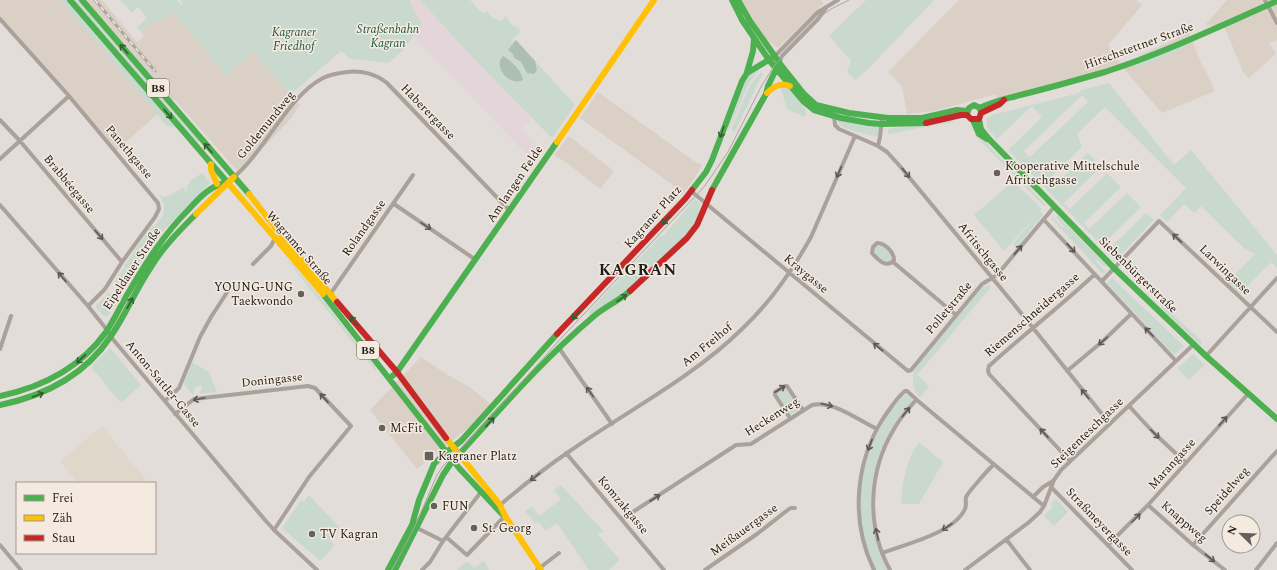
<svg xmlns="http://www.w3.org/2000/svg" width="1277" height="570" font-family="Spectral,serif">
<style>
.built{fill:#dbd0c6}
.industrial{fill:#e3d5da}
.education{fill:#dfd8ca}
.green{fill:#c9d9ce;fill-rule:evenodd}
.forest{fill:#adbeb3}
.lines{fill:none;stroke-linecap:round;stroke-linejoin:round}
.street{stroke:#aaa19b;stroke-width:4}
.fast{stroke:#4caf50;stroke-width:6}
.slow{stroke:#ffc107;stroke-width:6}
.jam{stroke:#c62828;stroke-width:6}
.tram{stroke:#aca6a1;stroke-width:1}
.rail-casing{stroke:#aca6a1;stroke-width:3}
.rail{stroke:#f5eae0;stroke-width:1.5;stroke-dasharray:4.5;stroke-linecap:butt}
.oneway{stroke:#345e31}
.oneway2{stroke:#5e5853}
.poi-dot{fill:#64605b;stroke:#f5eae0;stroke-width:1.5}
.labels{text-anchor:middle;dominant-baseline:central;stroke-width:3;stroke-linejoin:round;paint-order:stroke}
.shield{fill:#f5eae0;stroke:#605a54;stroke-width:1}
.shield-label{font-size:11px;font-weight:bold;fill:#201c18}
.park-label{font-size:12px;font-style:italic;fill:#1c5942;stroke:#f5eae0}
.street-label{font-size:12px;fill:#201c18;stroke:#f5eae0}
.poi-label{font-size:12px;fill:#201c18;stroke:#f5eae0;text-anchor:start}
.district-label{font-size:16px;font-weight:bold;letter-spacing:1px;fill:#201c18;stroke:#f5eae0}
</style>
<rect width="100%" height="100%" fill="#e2ddd8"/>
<!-- built -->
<path class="built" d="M0,0H102L137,42L144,36L141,32L155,19L159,23L173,12L226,74L253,52L300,105L288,122L239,173L174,99L116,151L0,18Z
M733,0H821L824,3L778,48L742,21Z
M959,0H1136L1142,5L1108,45L1123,67L1144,53L1189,33L1203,68H1204L1215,91L1162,113L1123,68L997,99L996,94L934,111L907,114L902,86L888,72Z
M1227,0H1277V40L1269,43L1276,54L1249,78L1243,72L1225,28L1205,25Z
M598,92L694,161L702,165L694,179L684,193L580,118Z
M569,136L614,171L600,189L567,163L554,155Z
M421,357L446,374L471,388L494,407L417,469L370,410Z"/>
<!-- industrial -->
<path class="industrial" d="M409,0H420L476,61L532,118L521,130L543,151L535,163L413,36L422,25Z"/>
<!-- education -->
<path class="education" d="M102,426L146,480L143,483H78L60,461Z"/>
<!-- green -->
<path class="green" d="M59,0H67L175,127L174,128L166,125L105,53L106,51L101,45L99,46Z
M74,0H78L199,141L197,143Z
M120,0H177L181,5L183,4L180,0H409L422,25L404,49L389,63L351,59L341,51L290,95L253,52L226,75L173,12L159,23L155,20L141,32L137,27L147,18L138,7L132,13Z
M420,0H470L483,14L487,11L494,19L502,21L505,16L508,18L510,24L518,28L521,32L514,37L511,42L516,40L575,105L552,138L476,61Z
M866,0H934L870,67L855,80L847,71L851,61L829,36Z
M1182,45L1183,46L1182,49L1139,68L1136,66V64Z
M760,68L748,85L729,129H725L743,83L750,74Z
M762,72L763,73L734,133L731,130C737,117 750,78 762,72Z
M1109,83L1174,165L1191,150L1277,255V268L1272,262L1261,272L1240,295L1227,282L1255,254L1245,249L1201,206L1194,213L1184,204L1167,222L1160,215L1186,188L1105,107L1077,134L1082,147L1045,183L1051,189L1088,153L1101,167L1064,203L1070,209L1107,173L1121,187L1084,223L1089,229L1127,193L1141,207L1104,243L1109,249L1146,213L1154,220L1117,259H1115L1008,150L1042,117L1032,106L997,139L987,128V119L992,115L1079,93L1082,90ZM1082,95L1088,102L1030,157L1024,151Z
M780,86L788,87L805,109L806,114L805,117L787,109Z
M953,118L954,120L952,122L888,134V130L890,128L906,127V125Z
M838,120L879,126L878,136C876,137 845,129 843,127C841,126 839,124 838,123Z
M975,133L989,144V146L1047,206H1044L975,135Z
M202,173L210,183L164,230L133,272L124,266L146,234L162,217L164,211V204L160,196L162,195L163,197C172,196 177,190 185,187L184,195L190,181Z
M1013,181L1042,209L1004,251L974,215Z
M695,199L700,203C701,214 692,227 686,236L629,291L591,316L588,312L658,239L660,235L662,237L687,209Z
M1039,212H1041L1043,215L1016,248L1013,244Z
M1057,215L1107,266L1105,267L1096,259L1095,260L1106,272L1103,274L1051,218L1052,217L1063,228L1064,226L1057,219Z
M881,245L891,254V261C883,264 872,255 875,247Z
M287,260L292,264L329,308L377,369L375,370Z
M124,268L131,273L108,316H104L96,308V305L109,293L113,295L118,286L114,283Z
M1112,278L1184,346L1174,355L1108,284L1107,283Z
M983,286L984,287L990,285L991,287L917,375L929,386L920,397C911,390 914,380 913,370Z
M1163,306L1202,341L1200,345L1161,308Z
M110,348L141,385L121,403L91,367Z
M1193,354L1205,365L1189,380L1178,368Z
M192,362L209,372L217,392L199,394L201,391L202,386C196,385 193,389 193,395L184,384Z
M786,387L800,409L790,415L776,394Z
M906,394L912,399L913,401C870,453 857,507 888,570H875C872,561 868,553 866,544C851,490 867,437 903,395Z
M919,442L943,462L919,504H901C902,482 906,460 919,442Z
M561,485L603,531L598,535L620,560L609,570H589L557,523L545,531L538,521L535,523L525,511L532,507L540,516L561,499L554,490Z
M309,495L340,528L329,539L335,545L320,561L282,528L301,500L304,502Z
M1054,499L1057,500L1068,512L1054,526L1044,516L1053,506L1051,505Z
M467,561L474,568L484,561L489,570H457Z"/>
<!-- forest -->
<path class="forest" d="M516,40L535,61L537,70L534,74L527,73L521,62L514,58L513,54L508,50Z
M503,56C512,62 521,69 523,80C510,87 492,67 503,56Z"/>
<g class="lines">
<!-- street -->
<path class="street" d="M1265,0L1277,23
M0,19L69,96L158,203L159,209L155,217L122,262L105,289L88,306
M775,56L818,12L838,0
M779,63L782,56L818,19L826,8
M834,115L835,125L839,129L878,146L887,152L899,165L1013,303L1110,424
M0,120L20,141L122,262
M878,146L880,137L882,118
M0,159L69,96
M234,177C265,151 288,96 323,78C331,74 339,73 347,72C361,70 376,74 387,83L510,211
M691,191L908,371L911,370L982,284L997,275L1054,207
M394,204L476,260
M0,205L88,306L107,330L111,337L265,520L274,530L317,570
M1044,220L1176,361
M877,243C885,243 894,252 894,260C887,269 878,260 872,253L873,247Z
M893,262L956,315
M253,264L271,246L275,238
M1102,281L1159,221L1277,332
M331,293L413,175
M559,348L612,424
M0,349L11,316
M1206,356L1277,278
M1067,371L1103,341L1131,314
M165,401L179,388L200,337L211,317L228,291
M1129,406L1153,432L1186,463
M175,414L194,399L308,386L315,388L351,426L309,477L274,530
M790,418L775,395V392L785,386H787L803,410
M566,453L664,570
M1070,461L989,374L988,370L989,366C1024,334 1061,306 1095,274
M1051,487L1132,570
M1033,497L1043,487L1053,481
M500,505C520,488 545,468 567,453C625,412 691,379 742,329C770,303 792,271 811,237L855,136
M1148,505L1193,545L1225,570
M622,519L736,445L751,444L812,405C833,400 858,420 877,429
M415,527L443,541
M446,537L467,555L505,516
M1006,539L1030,570
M0,545L21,570
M1108,545L1148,505L1248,394
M1193,545L1277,451
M882,553C906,544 954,533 965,509C967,505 965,501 966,497C969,491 988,470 994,464
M422,570L430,562L443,541L481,492
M537,570L559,553
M705,570L757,534L789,509L791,508H795
M874,570C850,521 855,462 884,417C890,409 897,397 905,391H907L918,401L1044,506
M890,570C866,526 868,472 894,429C900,418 908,409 916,400
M965,570L1028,523L1040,512L1044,506L1054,480L1061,470L1194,344
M1256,570L1277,543"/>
<!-- fast -->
<path class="fast" d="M70,0L228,183
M82,0L249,194
M732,0L742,20L769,60L804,102L814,110L841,118L869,123L881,124L926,123
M738,0L750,21L781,65L804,94L816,105L849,113L888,118H922L957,110L967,111
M747,72L753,51L754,39
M980,108C994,101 1006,99 1020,95C1049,88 1077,80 1105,72C1164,53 1220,26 1277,1
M967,114L969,108L974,105L980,108L981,112
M979,119L981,129L989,139L1114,268L1206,356L1277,419
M973,120L979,134L987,139
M692,190L706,172L712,160L742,81L747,73L775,56
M712,190L766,94L768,86L779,63
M323,294L459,468L502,514
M390,378L397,372L557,142
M0,396C43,387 80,368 106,332C114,320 120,307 127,295C145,264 164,234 189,209C200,197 211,185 228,182
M0,405C44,396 85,375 111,336C126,314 136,289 151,267C163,247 180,230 196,214
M388,570L412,525L419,500L434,464L444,454L461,441L557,334
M395,570L443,475L451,463C497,413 541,361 593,317C604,307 619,301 630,291"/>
<!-- slow -->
<path class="slow" d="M767,93C774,86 780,83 790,86
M557,142L654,0
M211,164V170L217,184
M228,183L323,294
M249,194L280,234L337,302
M196,214L234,177
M446,438L500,505L505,516L541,570"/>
<!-- jam -->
<path class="jam" d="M926,123L961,115H967L971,119H979L981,113L1000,104L1004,100
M630,291L687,238L697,225L712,190
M337,302L397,372L446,438
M557,334L685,199L692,190"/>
<!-- tram -->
<path class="tram" d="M392,570L415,526L437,475L443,466L468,441L566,333L704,187L728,152L762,85L774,66L820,17L831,9L849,0"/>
<defs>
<path id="rail" d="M95,0L155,71"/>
</defs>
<!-- rail casing -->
<use href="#rail" class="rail-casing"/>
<!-- rail -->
<use href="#rail" class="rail"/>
</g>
<!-- one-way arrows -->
<defs><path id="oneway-shaft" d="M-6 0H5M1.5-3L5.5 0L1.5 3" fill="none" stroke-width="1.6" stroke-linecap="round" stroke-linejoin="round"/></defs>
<g class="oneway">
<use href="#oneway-shaft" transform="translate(124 49) rotate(-131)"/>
<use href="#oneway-shaft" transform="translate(168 114) rotate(50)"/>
<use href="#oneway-shaft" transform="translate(722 132) rotate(109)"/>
<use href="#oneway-shaft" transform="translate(208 148) rotate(-131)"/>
<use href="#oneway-shaft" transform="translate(666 220) rotate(132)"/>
<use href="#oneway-shaft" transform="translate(622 298) rotate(-35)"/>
<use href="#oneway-shaft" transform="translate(130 303) rotate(-62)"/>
<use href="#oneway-shaft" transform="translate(576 315) rotate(134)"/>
<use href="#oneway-shaft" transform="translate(354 321) rotate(-130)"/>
<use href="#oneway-shaft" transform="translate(81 359) rotate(137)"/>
<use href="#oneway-shaft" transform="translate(38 395) rotate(-20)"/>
<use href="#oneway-shaft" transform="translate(490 422) rotate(-48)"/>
</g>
<g class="oneway2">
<use href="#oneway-shaft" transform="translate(839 172) rotate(113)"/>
<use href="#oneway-shaft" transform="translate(906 173) rotate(51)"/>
<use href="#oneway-shaft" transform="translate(426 226) rotate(34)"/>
<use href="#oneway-shaft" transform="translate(99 235) rotate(50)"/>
<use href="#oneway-shaft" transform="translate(1177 238) rotate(-137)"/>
<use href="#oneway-shaft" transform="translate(1071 248) rotate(47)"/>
<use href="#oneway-shaft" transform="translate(1018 250) rotate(-50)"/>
<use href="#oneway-shaft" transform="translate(62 277) rotate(-131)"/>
<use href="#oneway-shaft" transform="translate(1149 332) rotate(-134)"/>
<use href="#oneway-shaft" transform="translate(1103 341) rotate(138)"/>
<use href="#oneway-shaft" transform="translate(878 347) rotate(-140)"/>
<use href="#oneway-shaft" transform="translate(780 389) rotate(-33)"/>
<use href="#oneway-shaft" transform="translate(590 392) rotate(-125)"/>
<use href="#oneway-shaft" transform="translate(1085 394) rotate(-129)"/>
<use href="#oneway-shaft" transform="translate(324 398) rotate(-133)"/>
<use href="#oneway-shaft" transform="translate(199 399) rotate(168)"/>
<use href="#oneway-shaft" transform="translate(827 405) rotate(14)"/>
<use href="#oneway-shaft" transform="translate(906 412) rotate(-51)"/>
<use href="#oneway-shaft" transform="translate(1223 421) rotate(-48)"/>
<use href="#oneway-shaft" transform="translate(1044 433) rotate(-133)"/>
<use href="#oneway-shaft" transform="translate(1155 434) rotate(45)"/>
<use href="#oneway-shaft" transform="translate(870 445) rotate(111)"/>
<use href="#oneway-shaft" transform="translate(535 477) rotate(142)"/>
<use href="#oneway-shaft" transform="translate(655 498) rotate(-33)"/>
<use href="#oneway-shaft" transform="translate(1136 518) rotate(-45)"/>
<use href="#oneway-shaft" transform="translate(947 527) rotate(146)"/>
<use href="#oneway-shaft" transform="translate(877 534) rotate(-103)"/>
<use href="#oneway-shaft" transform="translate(1210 558) rotate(39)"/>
</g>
<!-- markers -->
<g class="poi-dot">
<circle cx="997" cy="173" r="4"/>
<circle cx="301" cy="294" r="4"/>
<circle cx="382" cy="428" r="4"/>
<rect x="424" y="451" width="10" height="10" rx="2"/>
<circle cx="434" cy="506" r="4"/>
<circle cx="474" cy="528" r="4"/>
<circle cx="312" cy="534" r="4"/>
</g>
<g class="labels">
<!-- shield labels -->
<g class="shield">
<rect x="147" y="79" width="22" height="18" rx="3"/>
<rect x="357" y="341" width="22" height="18" rx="3"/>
</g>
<g class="shield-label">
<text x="158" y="88">B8</text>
<text x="368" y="350">B8</text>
</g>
<!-- park labels -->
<g class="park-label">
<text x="388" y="29">Straßenbahn<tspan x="388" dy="14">Kagran</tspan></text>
<text x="294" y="32">Kagraner<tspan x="294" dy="14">Friedhof</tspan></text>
</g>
<!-- street labels -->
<g class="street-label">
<text transform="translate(1139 46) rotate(-20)">Hirschstettner Straße</text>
<text transform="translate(428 112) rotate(46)">Haberergasse</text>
<text transform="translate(266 125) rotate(-51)">Goldemundweg</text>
<text transform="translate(129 152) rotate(50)">Panethgasse</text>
<text transform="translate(69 184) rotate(50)">Brabbéegasse</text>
<text transform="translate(515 184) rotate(-56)">Am langen Felde</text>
<text transform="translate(653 217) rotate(-48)">Kagraner Platz</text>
<text transform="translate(364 228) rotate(-55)">Rolandgasse</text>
<text transform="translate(299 248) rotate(49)">Wagramer Straße</text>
<text transform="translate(983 252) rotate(51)">Afritschgasse</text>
<text transform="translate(132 269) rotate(-57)">Eipeldauer Straße</text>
<text transform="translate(1225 270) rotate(44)">Larwingasse</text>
<text transform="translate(806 274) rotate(40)">Kraygasse</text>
<text transform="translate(1138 275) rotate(44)">Siebenbürgerstraße</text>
<text transform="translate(949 308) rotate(-50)">Polletstraße</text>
<text transform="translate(1032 315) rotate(-41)">Riemenschneidergasse</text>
<text transform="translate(707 345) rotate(-39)">Am Freihof</text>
<text transform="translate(272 380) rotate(-6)">Doningasse</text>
<text transform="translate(163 384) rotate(50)">Anton-Sattler-Gasse</text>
<text transform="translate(772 417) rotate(-32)">Heckenweg</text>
<text transform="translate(1087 433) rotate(-44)">Steigenteschgasse</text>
<text transform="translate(1172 464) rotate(-48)">Marangasse</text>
<text transform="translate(1227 491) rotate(-48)">Speidelweg</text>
<text transform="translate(623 505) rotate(50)">Komzakgasse</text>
<text transform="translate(1099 522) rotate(46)">Straßmeyergasse</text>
<text transform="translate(1184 522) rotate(41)">Knappweg</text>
<text transform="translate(744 530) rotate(-36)">Meißauergasse</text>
</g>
<!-- poi labels -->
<g class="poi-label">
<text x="1005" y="166">Kooperative Mittelschule<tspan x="1005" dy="14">Afritschgasse</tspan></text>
<text x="293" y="287" text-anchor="end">YOUNG-UNG<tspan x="293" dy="14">Taekwondo</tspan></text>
<text x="390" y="428">McFit</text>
<text x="438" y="456">Kagraner Platz</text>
<text x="442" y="506">FUN</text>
<text x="482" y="528">St. Georg</text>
<text x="320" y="534">TV Kagran</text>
</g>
<!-- district labels -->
<g class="district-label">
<text x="638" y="270">KAGRAN</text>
</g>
</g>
<!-- legend -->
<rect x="16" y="482" width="140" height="72" fill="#f5eae0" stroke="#a09890"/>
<rect x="24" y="495" width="20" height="6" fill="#4caf50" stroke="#a09890"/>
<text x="52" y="502" font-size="12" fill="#201c18">Frei</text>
<rect x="24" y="515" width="20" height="6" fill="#ffc107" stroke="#a09890"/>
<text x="52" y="522" font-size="12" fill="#201c18">Zäh</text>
<rect x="24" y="535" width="20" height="6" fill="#c62828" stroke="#a09890"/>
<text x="52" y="542" font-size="12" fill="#201c18">Stau</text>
<!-- north arrow -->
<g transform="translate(1241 534) rotate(293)"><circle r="19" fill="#f5eae0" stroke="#a09890"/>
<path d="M0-3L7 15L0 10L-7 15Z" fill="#64605b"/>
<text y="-6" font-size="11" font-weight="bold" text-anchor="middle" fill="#201c18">N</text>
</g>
</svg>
